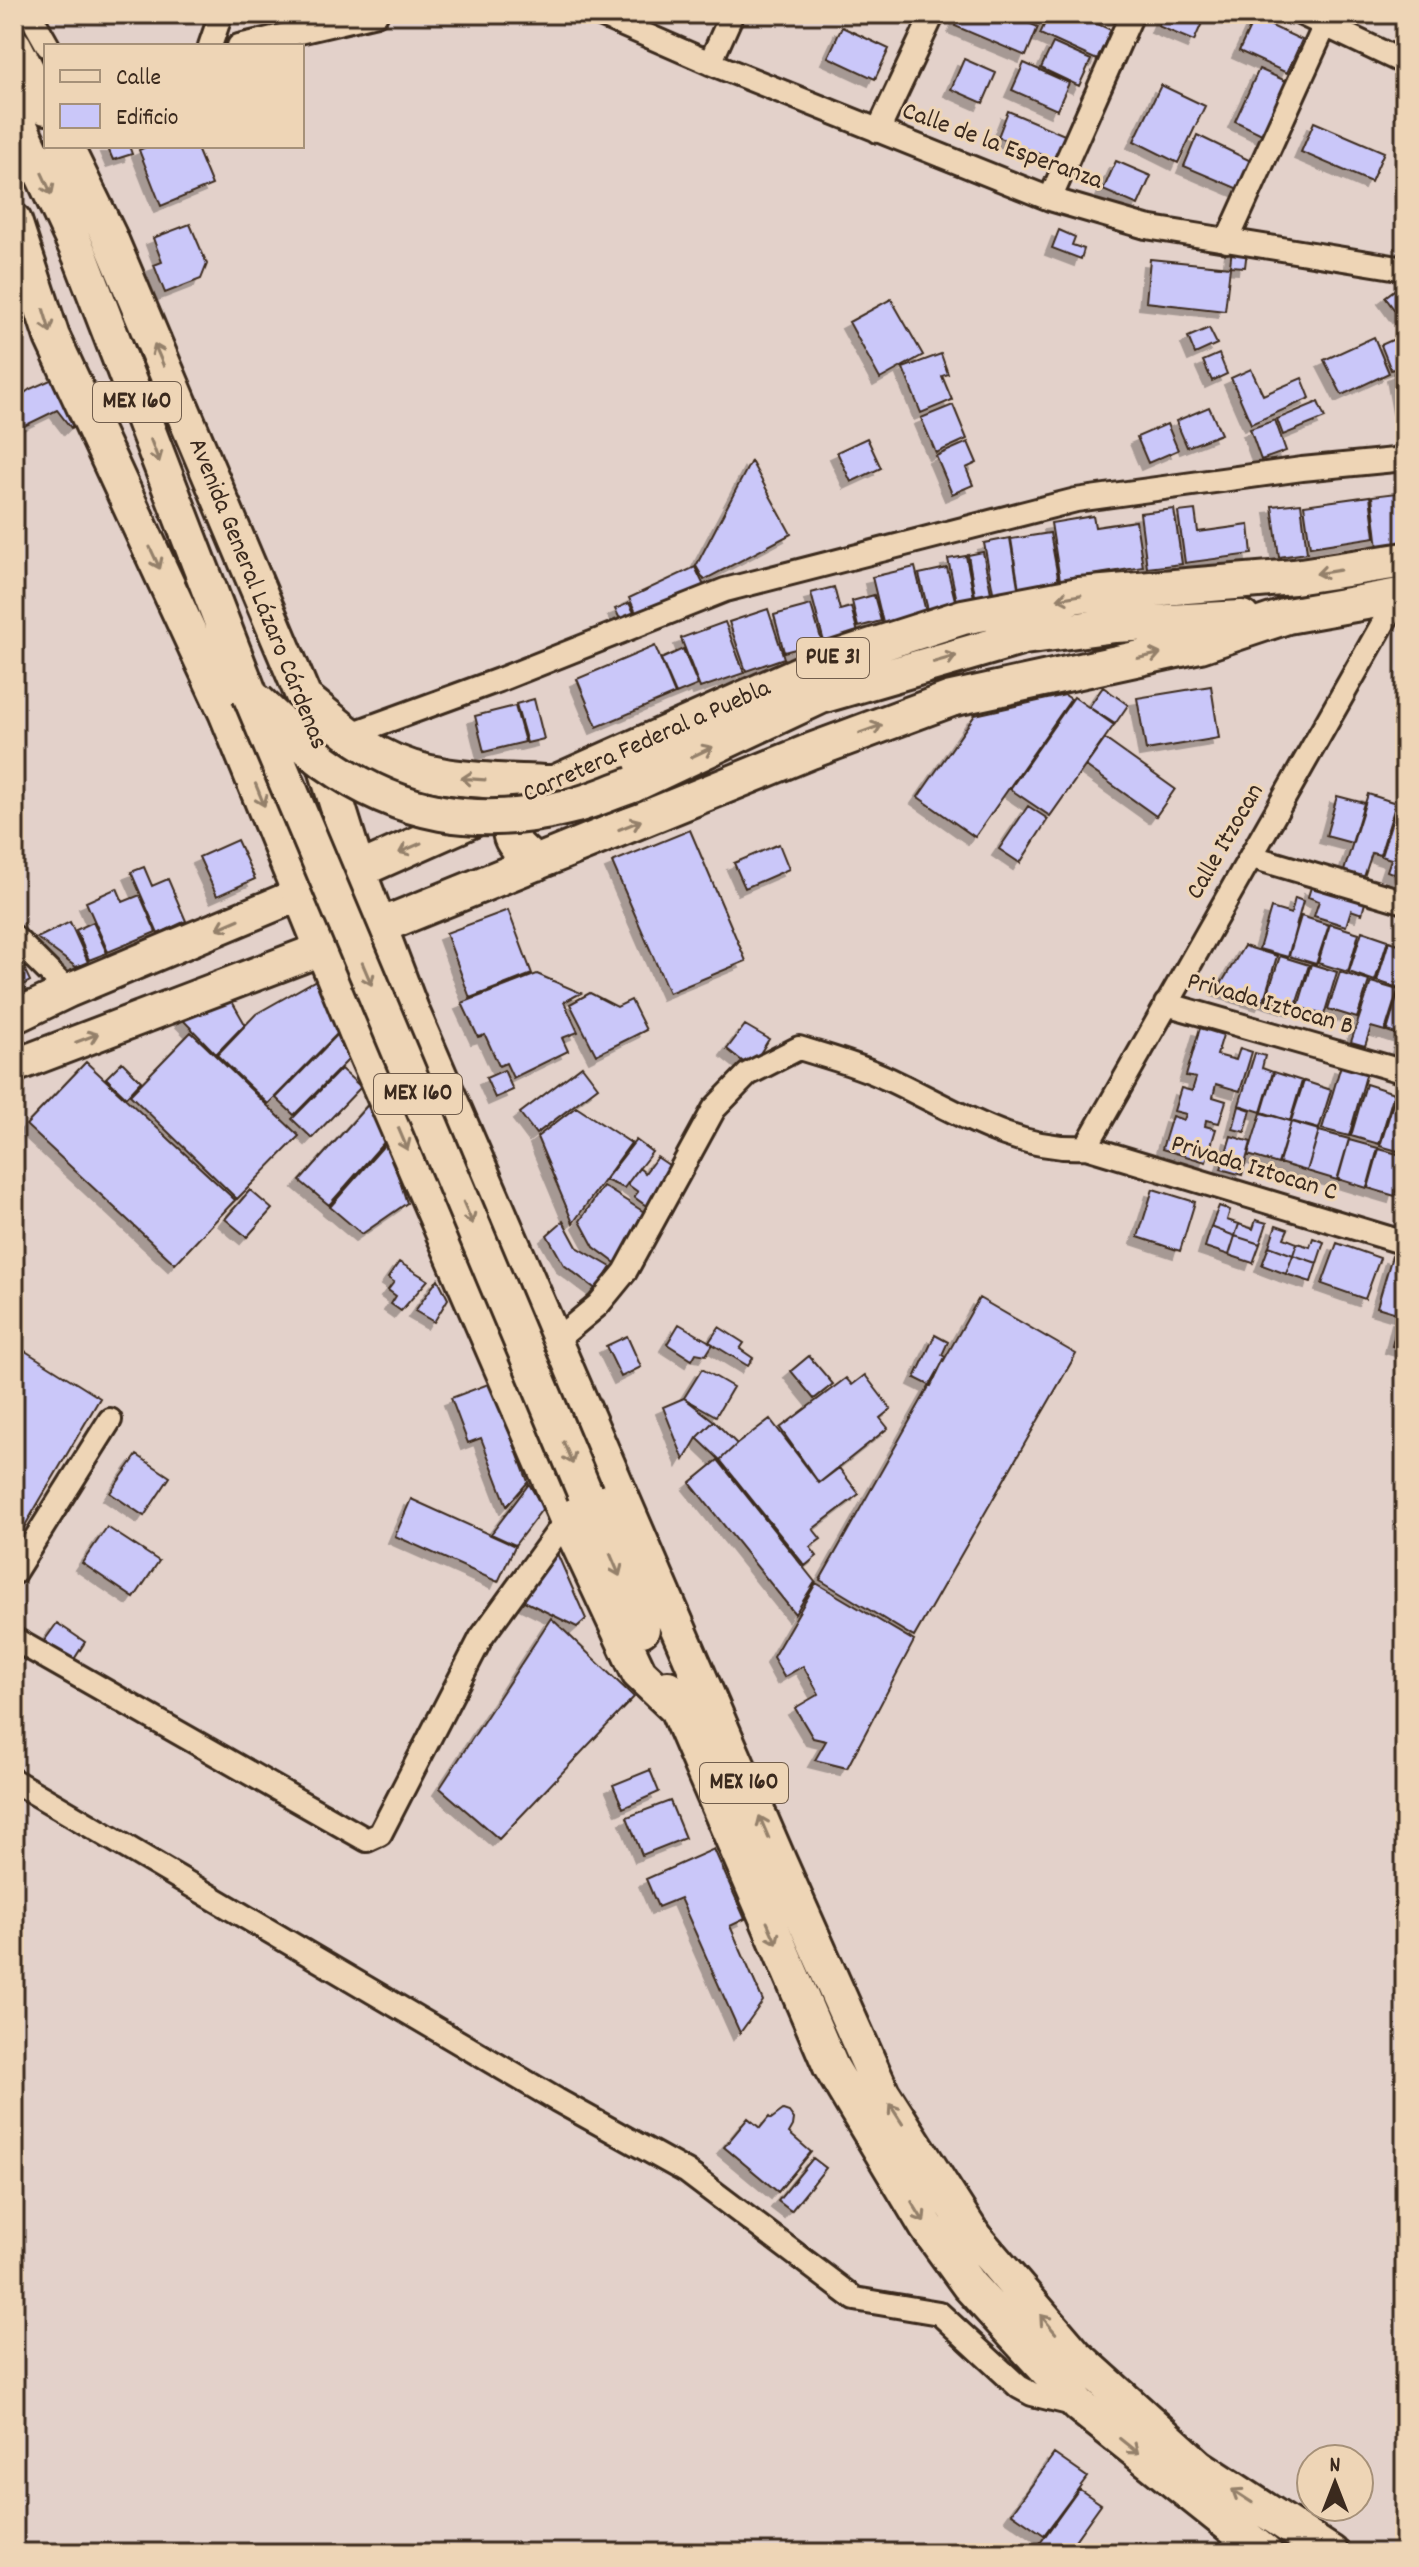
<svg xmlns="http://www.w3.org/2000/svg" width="1419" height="2567" font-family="Dekko,sans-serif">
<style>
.building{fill:#cac7f9;stroke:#3b2a1e;stroke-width:2;filter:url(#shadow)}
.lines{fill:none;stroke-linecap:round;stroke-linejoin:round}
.street-casing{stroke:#3b2a1e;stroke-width:28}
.secondary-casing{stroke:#3b2a1e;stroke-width:38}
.primary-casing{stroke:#3b2a1e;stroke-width:40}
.street{stroke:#eed5b6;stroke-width:22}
.secondary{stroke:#eed5b6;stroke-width:32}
.primary{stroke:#eed5b6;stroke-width:34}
.primary-bridge-casing{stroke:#3b2a1e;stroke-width:40;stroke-linecap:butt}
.primary-bridge{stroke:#eed5b6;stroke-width:34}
.oneway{stroke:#94806a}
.labels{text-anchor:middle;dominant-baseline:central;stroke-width:6;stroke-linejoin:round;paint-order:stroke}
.shield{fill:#eed5b6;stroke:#715d4c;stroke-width:2}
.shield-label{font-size:24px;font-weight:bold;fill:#3b2a1e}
.street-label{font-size:26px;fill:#3b2a1e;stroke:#eed5b6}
</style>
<defs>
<filter id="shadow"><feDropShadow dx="-7" dy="7" stdDeviation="0" flood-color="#0004"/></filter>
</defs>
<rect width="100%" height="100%" fill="#e3d1ca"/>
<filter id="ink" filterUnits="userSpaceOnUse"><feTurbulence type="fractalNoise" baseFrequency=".0125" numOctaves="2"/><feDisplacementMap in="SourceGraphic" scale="16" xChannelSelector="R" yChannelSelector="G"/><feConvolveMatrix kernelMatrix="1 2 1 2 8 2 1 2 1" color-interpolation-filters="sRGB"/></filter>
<g filter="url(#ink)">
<!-- building -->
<path class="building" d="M960,14H1008L1038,27L1026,56L955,26Z
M1049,14H1076L1111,30L1097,60L1040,34Z
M1163,14H1206L1194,41L1158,26Z
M1254,18L1302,40L1287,73L1239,51Z
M842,27L889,49L875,79L828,57Z
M1053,43L1091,60L1079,86L1041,68Z
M964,59L996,73L983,103L951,89Z
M1024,63L1069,83L1057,110L1012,90Z
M1259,69L1297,86L1272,139L1235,121Z
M1161,85L1205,106L1178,163L1134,141Z
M1008,111L1067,136L1056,161L998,137Z
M1314,122L1384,152L1371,182L1301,152Z
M1197,135L1255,163L1243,191L1184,166Z
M107,146H129L132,154L113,160Z
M148,146H196L212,185L161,206L139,150Z
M1116,161L1151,176L1138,205L1103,190Z
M190,224L207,264L201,279L165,293L154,265L162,262L153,238Z
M1059,230L1075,237L1072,245L1084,249L1081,259L1052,248Z
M1232,248L1247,250L1245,267L1230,266Z
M1150,259L1230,267L1225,311L1146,302Z
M1401,285L1405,290V311L1399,316L1385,297Z
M14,286L25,304L14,318Z
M891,299L923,355L880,379L849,322Z
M1209,328L1217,344L1195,354L1188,337Z
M1401,336L1405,346V365L1391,370L1381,345Z
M1374,337L1389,373L1342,395L1324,360Z
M941,354L948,374L942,376L952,400L921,413L903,368Z
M1219,354L1227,374L1212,381L1203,361Z
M1405,368V434L1394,373Z
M1251,369L1263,395L1302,378L1310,398L1251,424L1231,378Z
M55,378L79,420L71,428L57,410L14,431V401L30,389Z
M1318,402L1325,418L1283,435L1277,419Z
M953,405L967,439L936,453L921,418Z
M1209,407L1221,434L1187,447L1176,421Z
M1275,420L1286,451L1261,460L1250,429Z
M1167,424L1178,450L1148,463L1137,437Z
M867,438L881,468L851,482L837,452Z
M968,442L977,463L966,468L973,485L952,494L936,456Z
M751,461L791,534L704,580L696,566Z
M1405,492V545L1378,548L1372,496Z
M1370,496L1375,537L1310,547L1304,505Z
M1301,503L1307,553L1279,557L1272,506Z
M1174,509L1182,564L1147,568L1140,513Z
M1195,510L1198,532L1249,525L1252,554L1185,563L1178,512Z
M1093,516L1095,527L1136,521L1143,567L1060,580L1051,523Z
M1050,533L1059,583L1019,589L1011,539Z
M1010,538L1019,593L994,597L984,543Z
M983,552L992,598L976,601L968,555Z
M966,556L975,603L958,606L948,559Z
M695,567L707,592L641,623L629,598Z
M915,567L927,616L884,627L872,577Z
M947,568L957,608L929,614L919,574Z
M834,587L840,610L851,607L858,633L824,642L811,593Z
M874,595L881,621L858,627L852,601Z
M629,603L638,620L624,627L615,609Z
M811,605L822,642L784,652L774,615Z
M768,609L784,658L746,671L729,622Z
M725,622L744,673L700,688L681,638Z
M655,646L675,694L597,727L577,679Z
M683,649L698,685L676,694L661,659Z
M1211,686L1219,738L1146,750L1137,698Z
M1103,687L1128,705L1115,724L1089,707Z
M1065,695L1071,699L975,837L918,797L975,715Z
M1074,697L1114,725L1050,816L1010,789Z
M534,699L544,739L527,743L516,704Z
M515,706L525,742L484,752L475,716Z
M1105,739L1175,789L1156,816L1086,766Z
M1368,794L1396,803L1380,855L1372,853L1364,877L1344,871Z
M1337,796L1364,803L1352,843L1326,836Z
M1028,806L1048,819L1020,863L999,849Z
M1396,808L1405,810V856L1399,876L1387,871L1391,859L1381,856Z
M690,830L746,961L669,993L612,862Z
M237,840L255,879L217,896L199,857Z
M779,844L789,869L745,888L734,863Z
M144,867L152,886L168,879L186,921L158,934L131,872Z
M1311,887L1365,903L1362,914L1351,910L1346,926L1314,916L1319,901L1308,897Z
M117,888L123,902L140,895L156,932L108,952L86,902Z
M1295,898L1303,901L1288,957L1259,949L1271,908L1291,914Z
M508,910L532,974L470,998L446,933Z
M1301,916L1329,925L1316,964L1289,956Z
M70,922L88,962L76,967L37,938Z
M93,922L107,953L89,960L76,930Z
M1330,924L1359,933L1348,972L1318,963Z
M1362,931L1388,940L1375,981L1349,972Z
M1389,941L1405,946L1404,990L1377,981Z
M1244,946L1277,956L1263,1003L1218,989Z
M14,947L30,981L23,985L28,994L14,999Z
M1280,956L1309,965L1295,1008L1266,999Z
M1311,964L1337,972L1324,1015L1298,1007Z
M1340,972L1369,981L1357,1018L1328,1009Z
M537,974L581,993L564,1002L578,1032L562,1038L568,1051L513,1078L506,1063L499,1066L485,1035L478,1037L462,1003Z
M318,979L341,1030L268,1104L217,1055L256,1014Z
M1371,982L1398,990L1385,1031L1371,1027L1365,1046L1351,1042Z
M1399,991L1405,992V1058L1396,1055L1402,1036L1387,1031Z
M590,993L617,1007L631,1000L646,1030L596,1055L570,1004Z
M230,998L245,1024L216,1054L180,1017Z
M745,1025L769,1039L751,1068L727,1049Z
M1200,1028L1223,1035L1217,1055L1236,1060L1240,1048L1252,1052L1240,1091L1216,1084L1213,1097L1226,1101L1219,1123L1206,1120L1205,1126L1216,1129L1206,1162L1162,1149L1172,1116L1184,1120L1186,1114L1174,1111L1181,1088L1192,1091L1196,1078L1186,1076Z
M341,1031L352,1056L294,1115L276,1098Z
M191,1032L299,1136L237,1199L130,1095Z
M1255,1053L1265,1056L1262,1068L1273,1072L1261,1112L1239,1105Z
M86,1062L235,1200L175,1264L26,1125Z
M122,1062L141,1081L126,1097L106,1078Z
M1341,1065L1367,1072L1349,1136L1322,1129Z
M582,1066L598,1087L536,1134L520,1113Z
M341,1069L361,1087L312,1138L292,1119Z
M504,1070L513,1090L495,1098L486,1078Z
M1274,1072L1302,1081L1290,1121L1262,1112Z
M1304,1081L1331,1090L1319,1129L1291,1121Z
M1366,1084L1394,1093L1379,1144L1351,1136Z
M1396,1094L1405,1096V1153L1380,1146Z
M373,1099L387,1139L329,1205L300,1181Z
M1239,1106L1251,1110L1245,1132L1233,1129Z
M576,1107L631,1143L573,1223L537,1137Z
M1261,1113L1291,1121L1278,1164L1248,1155Z
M1291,1122L1319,1130L1307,1171L1279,1163Z
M1319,1131L1349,1139L1337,1180L1307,1171Z
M1231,1136L1251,1142L1242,1175L1221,1169Z
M636,1140L652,1152L627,1184L624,1188L605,1180Z
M1349,1140L1378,1148L1367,1188L1338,1179Z
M387,1142L407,1203L362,1234L330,1207Z
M1379,1149L1405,1156L1395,1196L1368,1188Z
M657,1157L679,1172L652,1210L634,1197L638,1192L627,1184L639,1168L645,1173Z
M603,1186L652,1217L618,1265L594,1247L580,1221Z
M1153,1189L1195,1202L1180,1251L1138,1237Z
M250,1190L272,1209L247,1237L225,1219Z
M1219,1206L1230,1210L1227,1220L1239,1224L1235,1236L1211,1227Z
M1256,1220L1267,1223L1260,1244L1235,1236L1239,1224L1253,1229Z
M563,1221L577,1247L611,1267L597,1290L564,1265L547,1235Z
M1276,1225L1288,1229L1284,1238L1297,1243L1293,1255L1269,1246Z
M1211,1227L1235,1236L1229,1255L1205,1247Z
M1235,1236L1260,1244L1253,1263L1229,1255Z
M1313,1238L1324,1242L1317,1263L1293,1255L1297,1243L1310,1247Z
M1337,1243L1380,1258L1365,1299L1322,1284Z
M1269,1246L1293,1255L1286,1274L1262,1265Z
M1293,1255L1317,1263L1311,1282L1286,1274Z
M1392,1256L1405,1260V1297L1400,1314L1377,1307Z
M399,1262L428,1280L401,1311L391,1304L396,1296L388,1290L394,1282L388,1278Z
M438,1279L448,1299L434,1322L415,1311Z
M979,1298L1076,1354L914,1637L820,1580Z
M1399,1317L1405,1319V1350L1392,1346Z
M679,1324L713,1344L706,1355L696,1353L692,1360L667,1344Z
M719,1327L744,1343L740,1349L753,1358L748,1366L709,1342Z
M935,1335L948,1342L942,1355L945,1357L931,1386L915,1378Z
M627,1336L641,1367L621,1377L606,1346Z
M14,1344L100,1398L20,1534L14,1530Z
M809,1356L833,1384L814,1399L791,1371Z
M702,1369L733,1387L716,1416L684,1398Z
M865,1375L891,1409L880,1418L888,1428L819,1483L780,1428L846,1378L852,1385Z
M491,1383L528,1482L507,1506L481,1438L468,1443L451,1398Z
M684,1398L714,1421L697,1438L684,1460L663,1407Z
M770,1419L819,1483L839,1468L859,1494L813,1529L821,1539L810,1547L817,1556L805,1566L720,1460L737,1444Z
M714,1421L737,1444L720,1460L697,1438Z
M137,1455L170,1477L144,1516L110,1493Z
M718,1460L815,1582L795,1614L690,1483Z
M529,1484L543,1508L515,1545L491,1534Z
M411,1499L515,1546L498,1582L395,1536Z
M107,1527L159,1561L134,1598L82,1563Z
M556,1551L586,1619L577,1627L522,1600Z
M816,1583L914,1641L847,1768L815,1760L826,1741L813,1738L795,1708L819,1694L803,1666L784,1677L773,1657Z
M551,1618L634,1697L499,1839L440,1788Z
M57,1623L85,1642L73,1661L44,1641Z
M650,1770L659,1792L623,1808L613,1785Z
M670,1801L685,1838L642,1855L627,1817Z
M714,1849L745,1919L730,1926L763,2001L740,2033L680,1898L658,1907L646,1879Z
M783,2110L789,2112L794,2119L793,2126L789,2133L811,2152L778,2192L724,2147L748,2118L760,2128L769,2117L771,2119Z
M813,2158L826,2168L791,2211L778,2201Z
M1054,2454L1087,2477L1044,2535L1012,2513Z
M1079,2489L1101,2504L1066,2553H1033Z"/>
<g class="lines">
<defs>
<path id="street" d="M30,14L48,46
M598,14L710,63L1050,199L1146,227L1405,269
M1302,14L1405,63
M210,46L221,14
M239,46L376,14
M710,63L732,14
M878,131L933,14
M1050,199L1132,14
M1227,241L1330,14
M351,734L499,680L725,590L1076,500L1302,469L1405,459
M1252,857L1405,902
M14,937L68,991
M1166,1004L1405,1072
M1086,1147C1189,963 1295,781 1398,597L1397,591
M555,1341L598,1305L625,1272L714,1109L748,1074L799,1048C828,1057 859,1065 886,1078C950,1107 1013,1152 1086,1147L1405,1243
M14,1573L110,1420
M14,1639L367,1840L380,1834L481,1638L567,1519
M14,1781L557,2100L687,2172L855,2299L939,2313L1019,2387L1032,2394L1077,2405"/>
<path id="secondary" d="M14,1017L68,991L300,894
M14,1066L324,948"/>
<path id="primary" d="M14,46L46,107
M14,113L80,255L250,695
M65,146L109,236L304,698L358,871L411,1010L779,1862L882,2093L974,2237L1075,2355L1199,2467L1331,2553
M14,221L52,337L226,712L357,1033L567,1519L639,1673L676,1708
M304,698C328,716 352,740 378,754C431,783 491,780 549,783
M632,785L821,696L1024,637L1115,625L1242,618
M514,801C505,835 508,842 536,863
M339,879L835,658L963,617L1079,595L1294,577L1405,560
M358,935L811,751L951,699L1200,645L1287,616L1405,595
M585,1493L642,1629
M668,1688L831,2067L927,2227L969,2285L1079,2405L1265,2553"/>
</defs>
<!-- street casing -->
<use href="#street" class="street-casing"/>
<!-- secondary casing -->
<use href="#secondary" class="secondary-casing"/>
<!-- primary casing -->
<use href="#primary" class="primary-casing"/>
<!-- street -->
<use href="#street" class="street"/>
<!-- secondary -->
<use href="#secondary" class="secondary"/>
<!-- primary -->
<use href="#primary" class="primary"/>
<defs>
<path id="primary-bridge" d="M250,695L585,1493
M257,701C279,721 301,744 325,762C400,816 479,829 568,807C590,802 611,792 632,785"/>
</defs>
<!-- primary-bridge casing -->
<use href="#primary-bridge" class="primary-bridge-casing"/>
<!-- primary-bridge -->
<use href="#primary-bridge" class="primary-bridge"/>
</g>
<!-- one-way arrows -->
<defs><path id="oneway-shaft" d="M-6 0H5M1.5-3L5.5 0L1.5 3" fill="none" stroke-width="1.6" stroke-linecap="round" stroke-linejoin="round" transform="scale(2)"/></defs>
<g class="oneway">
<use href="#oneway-shaft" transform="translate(47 184) rotate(65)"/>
<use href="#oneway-shaft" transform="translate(47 321) rotate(73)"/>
<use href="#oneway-shaft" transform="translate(159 355) rotate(-113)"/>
<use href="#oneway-shaft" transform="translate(155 451) rotate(69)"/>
<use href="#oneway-shaft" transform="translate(155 558) rotate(65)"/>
<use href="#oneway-shaft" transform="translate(1328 572) rotate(171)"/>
<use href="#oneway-shaft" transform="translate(1069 597) rotate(170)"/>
<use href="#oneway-shaft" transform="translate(1149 656) rotate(-12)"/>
<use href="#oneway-shaft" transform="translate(945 659) rotate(-16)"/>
<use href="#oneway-shaft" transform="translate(871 729) rotate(-20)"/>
<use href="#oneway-shaft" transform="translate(702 752) rotate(-25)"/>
<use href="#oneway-shaft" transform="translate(473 779) rotate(-176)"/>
<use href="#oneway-shaft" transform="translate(260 795) rotate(68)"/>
<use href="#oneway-shaft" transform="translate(630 825) rotate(-22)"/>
<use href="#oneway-shaft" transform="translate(410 848) rotate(156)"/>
<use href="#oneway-shaft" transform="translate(228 924) rotate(157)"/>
<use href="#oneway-shaft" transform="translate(367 974) rotate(67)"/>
<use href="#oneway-shaft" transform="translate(87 1038) rotate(-21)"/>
<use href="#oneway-shaft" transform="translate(403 1139) rotate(67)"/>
<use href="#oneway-shaft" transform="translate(468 1213) rotate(67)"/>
<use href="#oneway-shaft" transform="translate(568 1453) rotate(67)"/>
<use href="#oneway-shaft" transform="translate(615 1565) rotate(67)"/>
<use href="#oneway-shaft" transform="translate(764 1827) rotate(-113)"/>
<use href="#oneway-shaft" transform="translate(772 1933) rotate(66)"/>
<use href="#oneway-shaft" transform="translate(896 2114) rotate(-123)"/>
<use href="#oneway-shaft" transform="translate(918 2212) rotate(59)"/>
<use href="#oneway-shaft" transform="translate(1048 2324) rotate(-130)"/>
<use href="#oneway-shaft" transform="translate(1129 2446) rotate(39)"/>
<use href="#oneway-shaft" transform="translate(1242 2496) rotate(-147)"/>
</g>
</g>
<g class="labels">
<!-- shield labels -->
<g class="shield">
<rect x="93" y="382" width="88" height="40" rx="6"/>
<rect x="797" y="638" width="72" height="40" rx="6"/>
<rect x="374" y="1074" width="88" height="40" rx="6"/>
<rect x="700" y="1763" width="88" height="40" rx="6"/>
</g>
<g class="shield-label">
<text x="137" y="402">MEX 160</text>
<text x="833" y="658">PUE 31</text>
<text x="418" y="1094">MEX 160</text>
<text x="744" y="1783">MEX 160</text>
</g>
<!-- street labels -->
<g class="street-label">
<text transform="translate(1002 147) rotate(20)">Calle de la Esperanza</text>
<text transform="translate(257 594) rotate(68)">Avenida General Lázaro Cárdenas</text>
<text transform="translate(647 742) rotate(-24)">Carretera Federal a Puebla</text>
<text transform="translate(1226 842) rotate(-60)">Calle Itzocan</text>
<text transform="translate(1270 1005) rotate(16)">Privada Iztocan B</text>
<text transform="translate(1254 1169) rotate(17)">Privada Iztocan C</text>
</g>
</g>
<!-- margin -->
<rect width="1419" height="2567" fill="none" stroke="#eed5b6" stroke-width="48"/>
<rect x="24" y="24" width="1371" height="2519" fill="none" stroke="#3b2a1e" stroke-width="3" filter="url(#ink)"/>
<!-- legend -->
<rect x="44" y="44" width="260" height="104" fill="#eed5b6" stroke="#a69179" stroke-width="2"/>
<rect x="60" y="70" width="40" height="12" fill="#eed5b6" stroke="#a69179" stroke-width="2"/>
<text x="116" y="84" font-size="24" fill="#3b2a1e">Calle</text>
<rect x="60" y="104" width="40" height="24" fill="#cac7f9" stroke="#a69179" stroke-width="2"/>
<text x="116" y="124" font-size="24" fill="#3b2a1e">Edificio</text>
<!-- north arrow -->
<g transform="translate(1335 2483)"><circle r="38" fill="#eed5b6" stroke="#a69179" stroke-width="2"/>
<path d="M0-6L14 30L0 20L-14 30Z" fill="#3b2a1e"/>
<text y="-12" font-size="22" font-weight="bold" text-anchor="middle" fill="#3b2a1e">N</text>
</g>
</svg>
